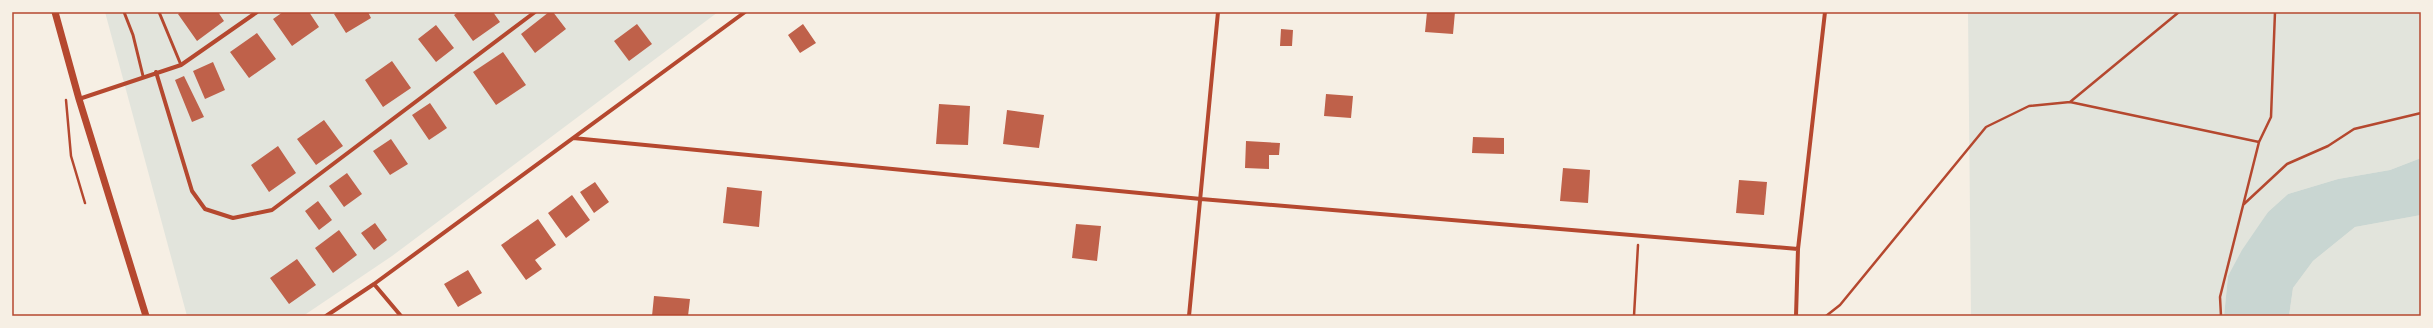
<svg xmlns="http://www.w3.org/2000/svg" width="2433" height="328" font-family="'Roboto Condensed',sans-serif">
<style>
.green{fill:#e2e4dc}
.water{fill:#c9d6d2}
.building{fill:#bf614a}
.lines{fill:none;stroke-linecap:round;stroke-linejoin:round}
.path{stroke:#b5482f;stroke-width:2.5}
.service{stroke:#b5482f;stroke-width:3}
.minor{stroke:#b5482f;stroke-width:4}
.tertiary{stroke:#b5482f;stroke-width:7}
.neatline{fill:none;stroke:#b5482f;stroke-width:1.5}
</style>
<rect width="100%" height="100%" fill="#f6efe4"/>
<!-- green -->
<path class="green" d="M105,12H718L392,256L303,316H187Z
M1968,12H2421V158L2390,170L2338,179L2288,194L2268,212L2228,276L2224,316H1971Z
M2421,215V316H2289L2293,288L2313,261L2355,227Z"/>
<!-- water -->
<path class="water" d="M2421,158V215L2355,227L2313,261L2293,288L2289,316H2224L2228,276L2242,250L2268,212L2288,194L2338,179L2390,170Z"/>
<!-- building -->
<path class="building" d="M181,12H218L224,21L197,41L178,14Z
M283,12H309L319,27L292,46L273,19Z
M338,12H368L371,18L346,33L334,14Z
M458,12H493L500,22L473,41L454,15Z
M549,12H553L566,29L535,53L521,34Z
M1427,12H1455L1453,34L1425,32Z
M637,24L652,44L629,61L614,41Z
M803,24L816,43L800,53L788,35Z
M436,25L454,48L436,62L418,39Z
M1281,29L1293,30L1292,46H1280Z
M257,33L276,59L249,78L230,52Z
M503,52L526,85L496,105L473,72Z
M392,61L411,88L383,107L365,80Z
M213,62L225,90L205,99L193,71Z
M184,76L204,117L192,122L175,80Z
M1326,94L1353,96L1351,118L1324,116Z
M430,103L447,128L429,140L412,115Z
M939,104L970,106L968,145L936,144Z
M1007,110L1044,115L1039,148L1003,144Z
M324,120L343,146L316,165L297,139Z
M1473,137L1504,138V154L1472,153Z
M391,139L408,164L390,175L373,151Z
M1246,141L1280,143L1279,155H1269V169L1245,168Z
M278,146L296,173L269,192L251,165Z
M1563,168L1590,170L1588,203L1560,201Z
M347,173L362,194L344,207L329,186Z
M1739,180L1767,182L1764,215L1736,213Z
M595,182L609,202L594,213L580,192Z
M727,187L762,191L759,227L723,223Z
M572,195L590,220L566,238L548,213Z
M318,201L332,220L319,230L305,211Z
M538,219L556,245L535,260L542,269L526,280L501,245Z
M375,223L387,240L374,250L361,233Z
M1076,224L1101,226L1097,261L1072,258Z
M339,230L357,255L333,273L315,248Z
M297,259L316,285L289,304L270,278Z
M468,270L482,293L458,307L444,284Z
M654,296L690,299L688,316H652Z"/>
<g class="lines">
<!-- path -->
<path class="path" d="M66,100L71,156L85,203
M2070,102L2259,142
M2244,204L2287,164L2328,146L2354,129L2421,113
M1634,316L1638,245
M1826,316L1840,305L1986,127L2029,106L2070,102L2179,12
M2221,316L2220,297L2259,142L2271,117L2275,12"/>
<!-- service -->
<path class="service" d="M124,12L133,35L143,76
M159,12L181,65"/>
<!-- minor -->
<path class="minor" d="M156,72L192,191L205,209L233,218L272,210L535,12
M79,99L181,65L257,12
M573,138L1201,199L1798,249
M374,284L401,316
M326,316L374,284L745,12
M1189,316L1218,12
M1796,316L1798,249L1825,12"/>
<!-- tertiary -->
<path class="tertiary" d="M55,12L79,99L146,316"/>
</g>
<!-- border -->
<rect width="2433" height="328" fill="none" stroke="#f6efe4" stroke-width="26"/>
<rect x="13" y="13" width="2407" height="302" class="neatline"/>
</svg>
